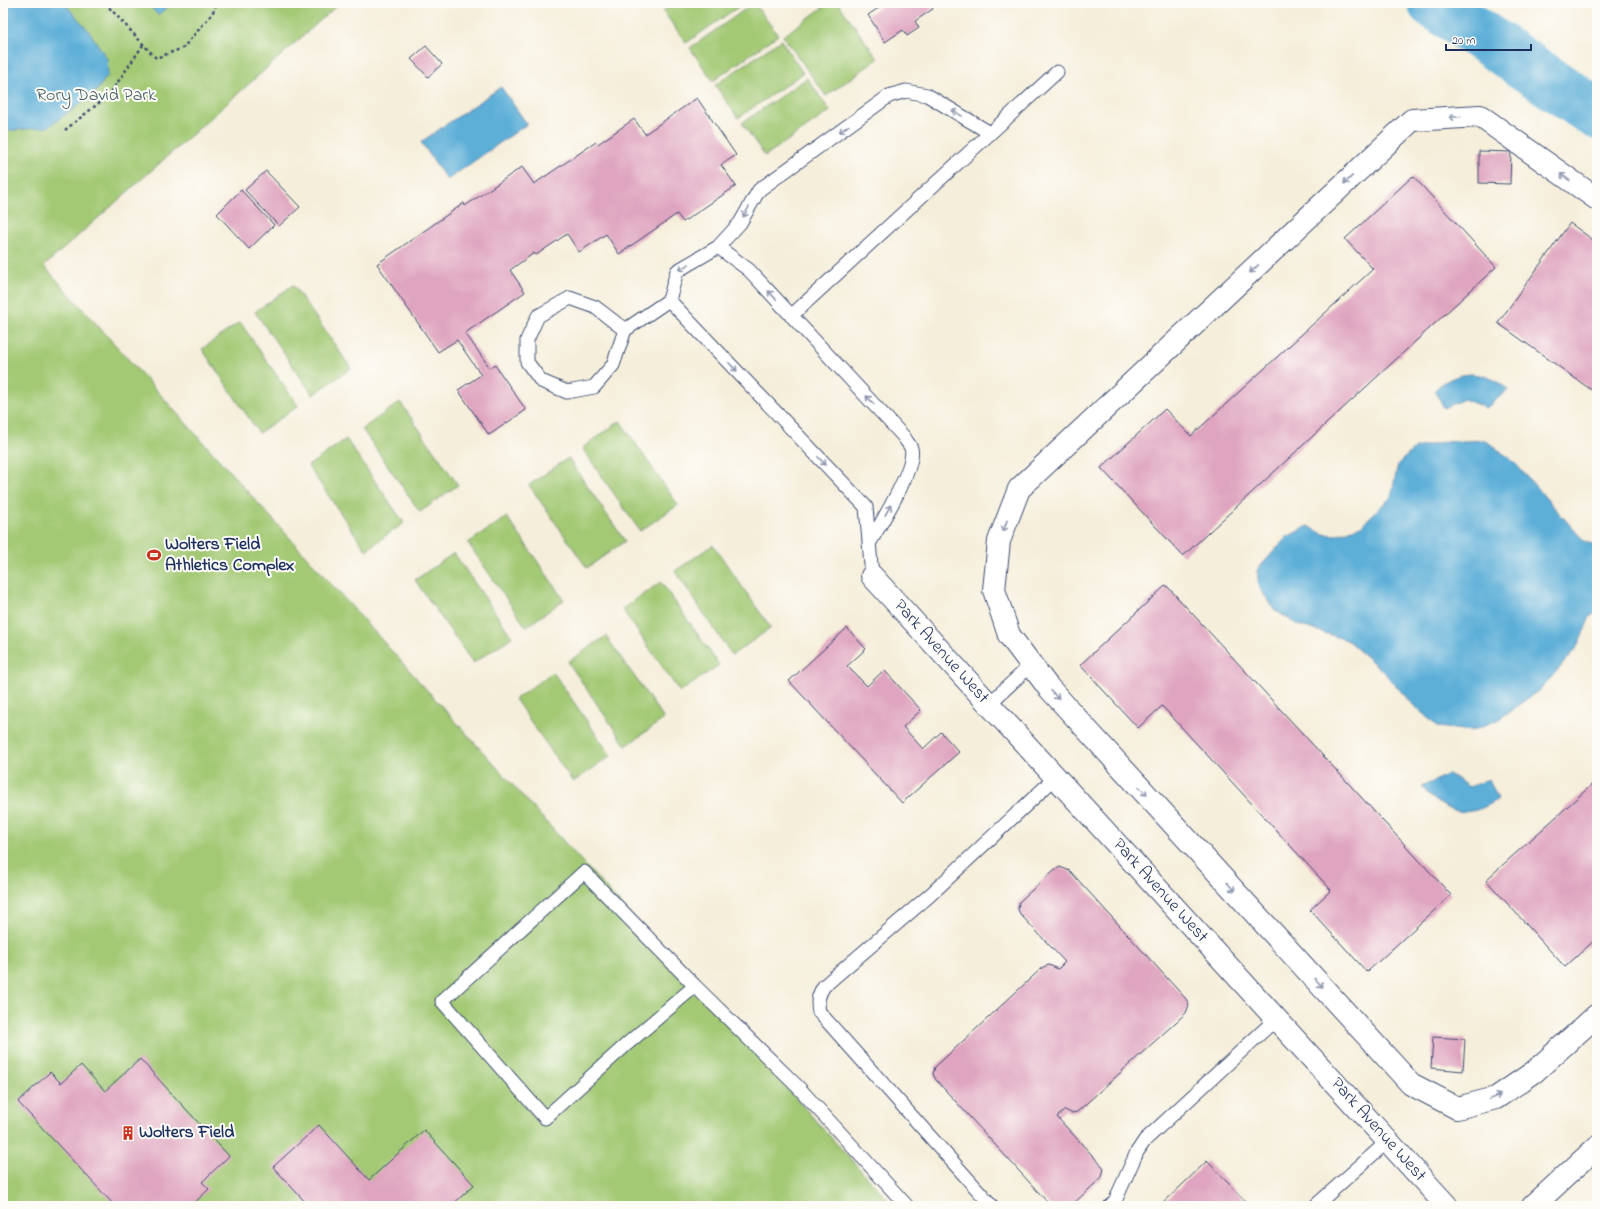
<svg xmlns="http://www.w3.org/2000/svg" width="1600" height="1209" font-family="'Indie Flower',sans-serif">
<style>
.green{fill:#a3c974;stroke:#5f7c69}
.water{fill:#5dafd8;stroke:#3c6f9b}
.lines{fill:none;stroke-linecap:round;stroke-linejoin:round}
.river{stroke:#5dafd8;stroke-width:51}
.building{fill:#dfa4bf}
.service-casing{stroke:#3c4c71;stroke-width:15}
.minor-casing{stroke:#3c4c71;stroke-width:24}
.tertiary-casing{stroke:#3c4c71;stroke-width:24}
.path{stroke:#3c4c71;stroke-width:2.5;stroke-dasharray:3 3;stroke-linecap:butt}
.service{stroke:#fff;stroke-width:13}
.minor{stroke:#fff;stroke-width:22}
.tertiary{stroke:#fff;stroke-width:22}
.oneway{stroke:#8d97ae}
.labels{text-anchor:middle;dominant-baseline:central;stroke-width:4;stroke-linejoin:round;paint-order:stroke}
.park-label{font-size:18px;fill:#445d65;stroke:#fdfcf7}
.poi-label{font-size:18px;font-weight:bold;fill:#1b2f5e;stroke:#fdfcf7;text-anchor:start}
.street-label{font-size:18px;fill:#1b2f5e;stroke:#fdfcf7}
</style>
<rect width="100%" height="100%" fill="#fdfcf7"/>
<filter id="ink" filterUnits="userSpaceOnUse"><feTurbulence type="fractalNoise" baseFrequency=".025" numOctaves="2"/><feDisplacementMap in="SourceGraphic" scale="8" xChannelSelector="R" yChannelSelector="G"/><feConvolveMatrix kernelMatrix="1 2 1 2 8 2 1 2 1" color-interpolation-filters="sRGB"/></filter>
<filter id="wash" filterUnits="userSpaceOnUse"><feTurbulence type="fractalNoise" baseFrequency=".012" numOctaves="4" result="noise"/><feDisplacementMap in="SourceGraphic" scale="16" xChannelSelector="R" yChannelSelector="G"/><feGaussianBlur stdDeviation="0.9" result="paint"/><feColorMatrix in="noise" values="0 0 0 0 0 0 0 0 0 0 0 0 0 0 0 0 0 1.4 0 .05"/><feComposite in="paint" operator="in"/></filter>
<g filter="url(#wash)">
<rect width="100%" height="100%" fill="#f5eeda"/>
<!-- green -->
<path class="green" d="M3,3H340L44,266L893,1206H3Z
M674,3H744L686,43L663,11Z
M754,3L778,35L713,81L690,48Z
M829,3H838L878,59L826,96L783,36Z
M781,40L803,73L738,118L715,85Z
M807,78L830,111L765,156L742,123Z
M293,285L351,368L313,395L255,312Z
M240,322L298,406L259,433L202,349Z
M400,402L458,485L420,512L362,429Z
M620,421L678,505L640,531L582,448Z
M346,439L404,523L366,550L308,466Z
M568,458L625,541L587,568L529,485Z
M507,517L564,600L526,627L468,543Z
M713,545L771,628L732,655L675,571Z
M454,553L512,637L473,663L415,580Z
M661,582L719,665L680,692L622,609Z
M606,636L664,719L626,746L568,662Z
M553,672L611,756L573,782L515,699Z"/>
<!-- water -->
<path class="water" d="M3,3H64L89,31L107,59L108,75L95,93L48,127L6,131L3,129Z
M147,3H172L158,15Z
M501,87L527,124L447,180L421,142Z
M1471,374C1486,375 1497,380 1508,390L1486,408L1464,399L1444,408L1435,390C1445,380 1456,375 1471,374Z
M1485,440L1513,461L1584,541L1597,546V611L1590,617L1576,649L1542,688L1499,719L1471,731L1438,727L1412,704L1385,673L1347,640L1298,625L1275,610L1259,587L1257,570L1287,537L1308,526L1323,534L1336,535L1361,526L1391,497L1398,464L1415,448L1444,442Z
M1449,774L1469,787L1489,779L1498,799C1469,820 1444,814 1422,787Z"/>
<g class="lines">
<!-- river -->
<path class="river" d="M1433,3L1597,114"/>
</g>
<g id="blocks">
<!-- building -->
<path class="building" d="M886,3H929L933,9L915,21L919,28L907,36L903,30L885,42L868,15Z
M426,46L442,64L428,77L411,59Z
M697,98L736,155L721,165L736,186L683,222L677,214L619,254L606,234L579,252L567,234L536,255L534,253L510,270L525,292L465,333L490,368L495,365L526,410L489,435L458,390L481,375L457,340L438,352L377,264L464,203L465,206L522,167L534,184L596,142L598,144L634,119L645,134Z
M1479,151L1511,152L1510,184L1479,183Z
M266,171L300,207L279,226L245,190Z
M1413,176L1496,267L1183,556L1101,468L1165,409L1191,436L1373,269L1345,239Z
M241,190L274,225L249,249L217,214Z
M1570,223L1597,243V394L1498,323Z
M1166,585L1451,895L1367,972L1310,910L1331,890L1162,706L1138,728L1080,665Z
M847,628L866,649L847,666L867,686L884,670L921,710L903,727L923,749L941,732L959,752L902,803L789,681Z
M1597,780V938L1565,967L1486,880Z
M1060,867L1070,871L1186,999L1189,1005L1186,1013L1077,1112L1071,1113L1065,1110L1057,1117L1104,1168L1102,1177L1071,1206H1051L936,1080L933,1074L935,1067L1043,967L1049,965L1058,969L1065,962L1020,914L1018,909L1019,902L1054,870Z
M1433,1037L1465,1039L1463,1071L1431,1068Z
M140,1059L229,1156L202,1182L209,1189L191,1206H115L18,1102L50,1072L61,1083L81,1065L105,1091Z
M319,1125L369,1180L424,1130L474,1185L451,1206H309L273,1167Z
M1207,1161L1250,1206H1160Z"/>
</g>
</g>
<g filter="url(#ink)">
<use href="#blocks" fill-opacity="0" stroke="#3c4c71" stroke-width="1"/>
<g class="lines">
<defs>
<path id="service" d="M718,247L749,270L904,437C906,441 910,445 911,448C917,467 879,526 869,544
M791,316L1057,72
M625,330L595,307L570,298L538,316L527,340V362L541,381L567,392L594,387L613,365L625,330L669,300
M872,576L866,507L669,300L677,271L718,247L740,223L759,190L889,96L906,91L927,95L990,133
M989,704L1031,665
M695,986L627,1044L545,1118L442,1001L584,872L695,986L799,1088L907,1206
M992,1206L819,1012C817,1001 818,995 824,986L930,895L1056,777
M1110,1206L1115,1201L1137,1152L1145,1140L1276,1019
M1315,1206L1388,1141"/>
<path id="minor" d="M1597,199L1480,116L1412,120L1019,489L999,541L994,590L1009,635L1048,687L1411,1084L1457,1108L1496,1098L1534,1072L1597,1015
M872,576L1447,1206"/>
<path id="tertiary" d="M1533,1206L1597,1147"/>
</defs>
<!-- service casing -->
<use href="#service" class="service-casing"/>
<!-- minor casing -->
<use href="#minor" class="minor-casing"/>
<!-- tertiary casing -->
<use href="#tertiary" class="tertiary-casing"/>
<!-- path -->
<path class="path" d="M105,3L156,58L183,48L212,14L217,3
M65,130L109,95L143,45"/>
<!-- service -->
<use href="#service" class="service"/>
<!-- minor -->
<use href="#minor" class="minor"/>
<!-- tertiary -->
<use href="#tertiary" class="tertiary"/>
</g>
<!-- one-way arrows -->
<defs><path id="oneway-shaft" d="M-6 0H5M1.5-3L5.5 0L1.5 3" fill="none" stroke-width="1.6" stroke-linecap="round" stroke-linejoin="round"/></defs>
<g class="oneway">
<use href="#oneway-shaft" transform="translate(957 113) rotate(-149)"/>
<use href="#oneway-shaft" transform="translate(1455 117) rotate(177)"/>
<use href="#oneway-shaft" transform="translate(844 129) rotate(144)"/>
<use href="#oneway-shaft" transform="translate(1565 177) rotate(-144)"/>
<use href="#oneway-shaft" transform="translate(1348 180) rotate(137)"/>
<use href="#oneway-shaft" transform="translate(746 212) rotate(120)"/>
<use href="#oneway-shaft" transform="translate(684 267) rotate(150)"/>
<use href="#oneway-shaft" transform="translate(1254 269) rotate(137)"/>
<use href="#oneway-shaft" transform="translate(772 295) rotate(-133)"/>
<use href="#oneway-shaft" transform="translate(733 367) rotate(46)"/>
<use href="#oneway-shaft" transform="translate(870 400) rotate(-133)"/>
<use href="#oneway-shaft" transform="translate(822 461) rotate(46)"/>
<use href="#oneway-shaft" transform="translate(888 510) rotate(-61)"/>
<use href="#oneway-shaft" transform="translate(1005 526) rotate(110)"/>
<use href="#oneway-shaft" transform="translate(1055 695) rotate(48)"/>
<use href="#oneway-shaft" transform="translate(1143 791) rotate(48)"/>
<use href="#oneway-shaft" transform="translate(1231 887) rotate(48)"/>
<use href="#oneway-shaft" transform="translate(1319 983) rotate(48)"/>
<use href="#oneway-shaft" transform="translate(1495 1097) rotate(-23)"/>
</g>
</g>
<!-- icons -->
<defs>
<symbol id="stadium-bare" viewBox="-9 -9 18 18"><path d="M0-5a6.5 5 0 1 0 0 10a6.5 5 0 1 0 0-10ZM-3.5-1.8h7v3.6h-7Z" fill="#c8321e" stroke="#fdfcf7" stroke-width="2.5" paint-order="stroke"/></symbol>
<symbol id="building-bare" viewBox="-9 -9 18 18"><path d="M-4-6H4V6H1V3H-1V6H-4ZM-2.5-4.3h1.7v1.8h-1.7ZM.8-4.3h1.7v1.8H.8ZM-2.5-1h1.7V.8h-1.7ZM.8-1h1.7V.8H.8Z" fill="#c8321e" stroke="#fdfcf7" stroke-width="2.5" paint-order="stroke"/></symbol>
</defs>
<g fill-rule="evenodd">
<use href="#stadium-bare" x="144" y="545" width="20" height="20"/>
<use href="#building-bare" x="118" y="1123" width="20" height="20"/>
</g>
<g class="labels">
<!-- park labels -->
<g class="park-label">
<text x="96" y="96">Rory David Park</text>
</g>
<!-- poi labels -->
<g class="poi-label">
<text x="165" y="545">Wolters Field<tspan x="165" dy="21">Athletics Complex</tspan></text>
<text x="139" y="1133">Wolters Field</text>
</g>
<!-- street labels -->
<g class="street-label">
<text transform="translate(941 652) rotate(48)">Park Avenue West</text>
<text transform="translate(1160 891) rotate(48)">Park Avenue West</text>
<text transform="translate(1378 1130) rotate(48)">Park Avenue West</text>
</g>
</g>
<!-- margin -->
<rect width="1600" height="1209" fill="none" stroke="#fdfcf7" stroke-width="16"/>
<!-- scale -->
<path d="M1446 44v6h85v-6" fill="none" stroke="#1b2f5e" stroke-width="2"/>
<text x="1452" y="44" font-size="12" fill="#1b2f5e" stroke="#fdfcf7" stroke-width="3" paint-order="stroke">20 m</text>
</svg>
